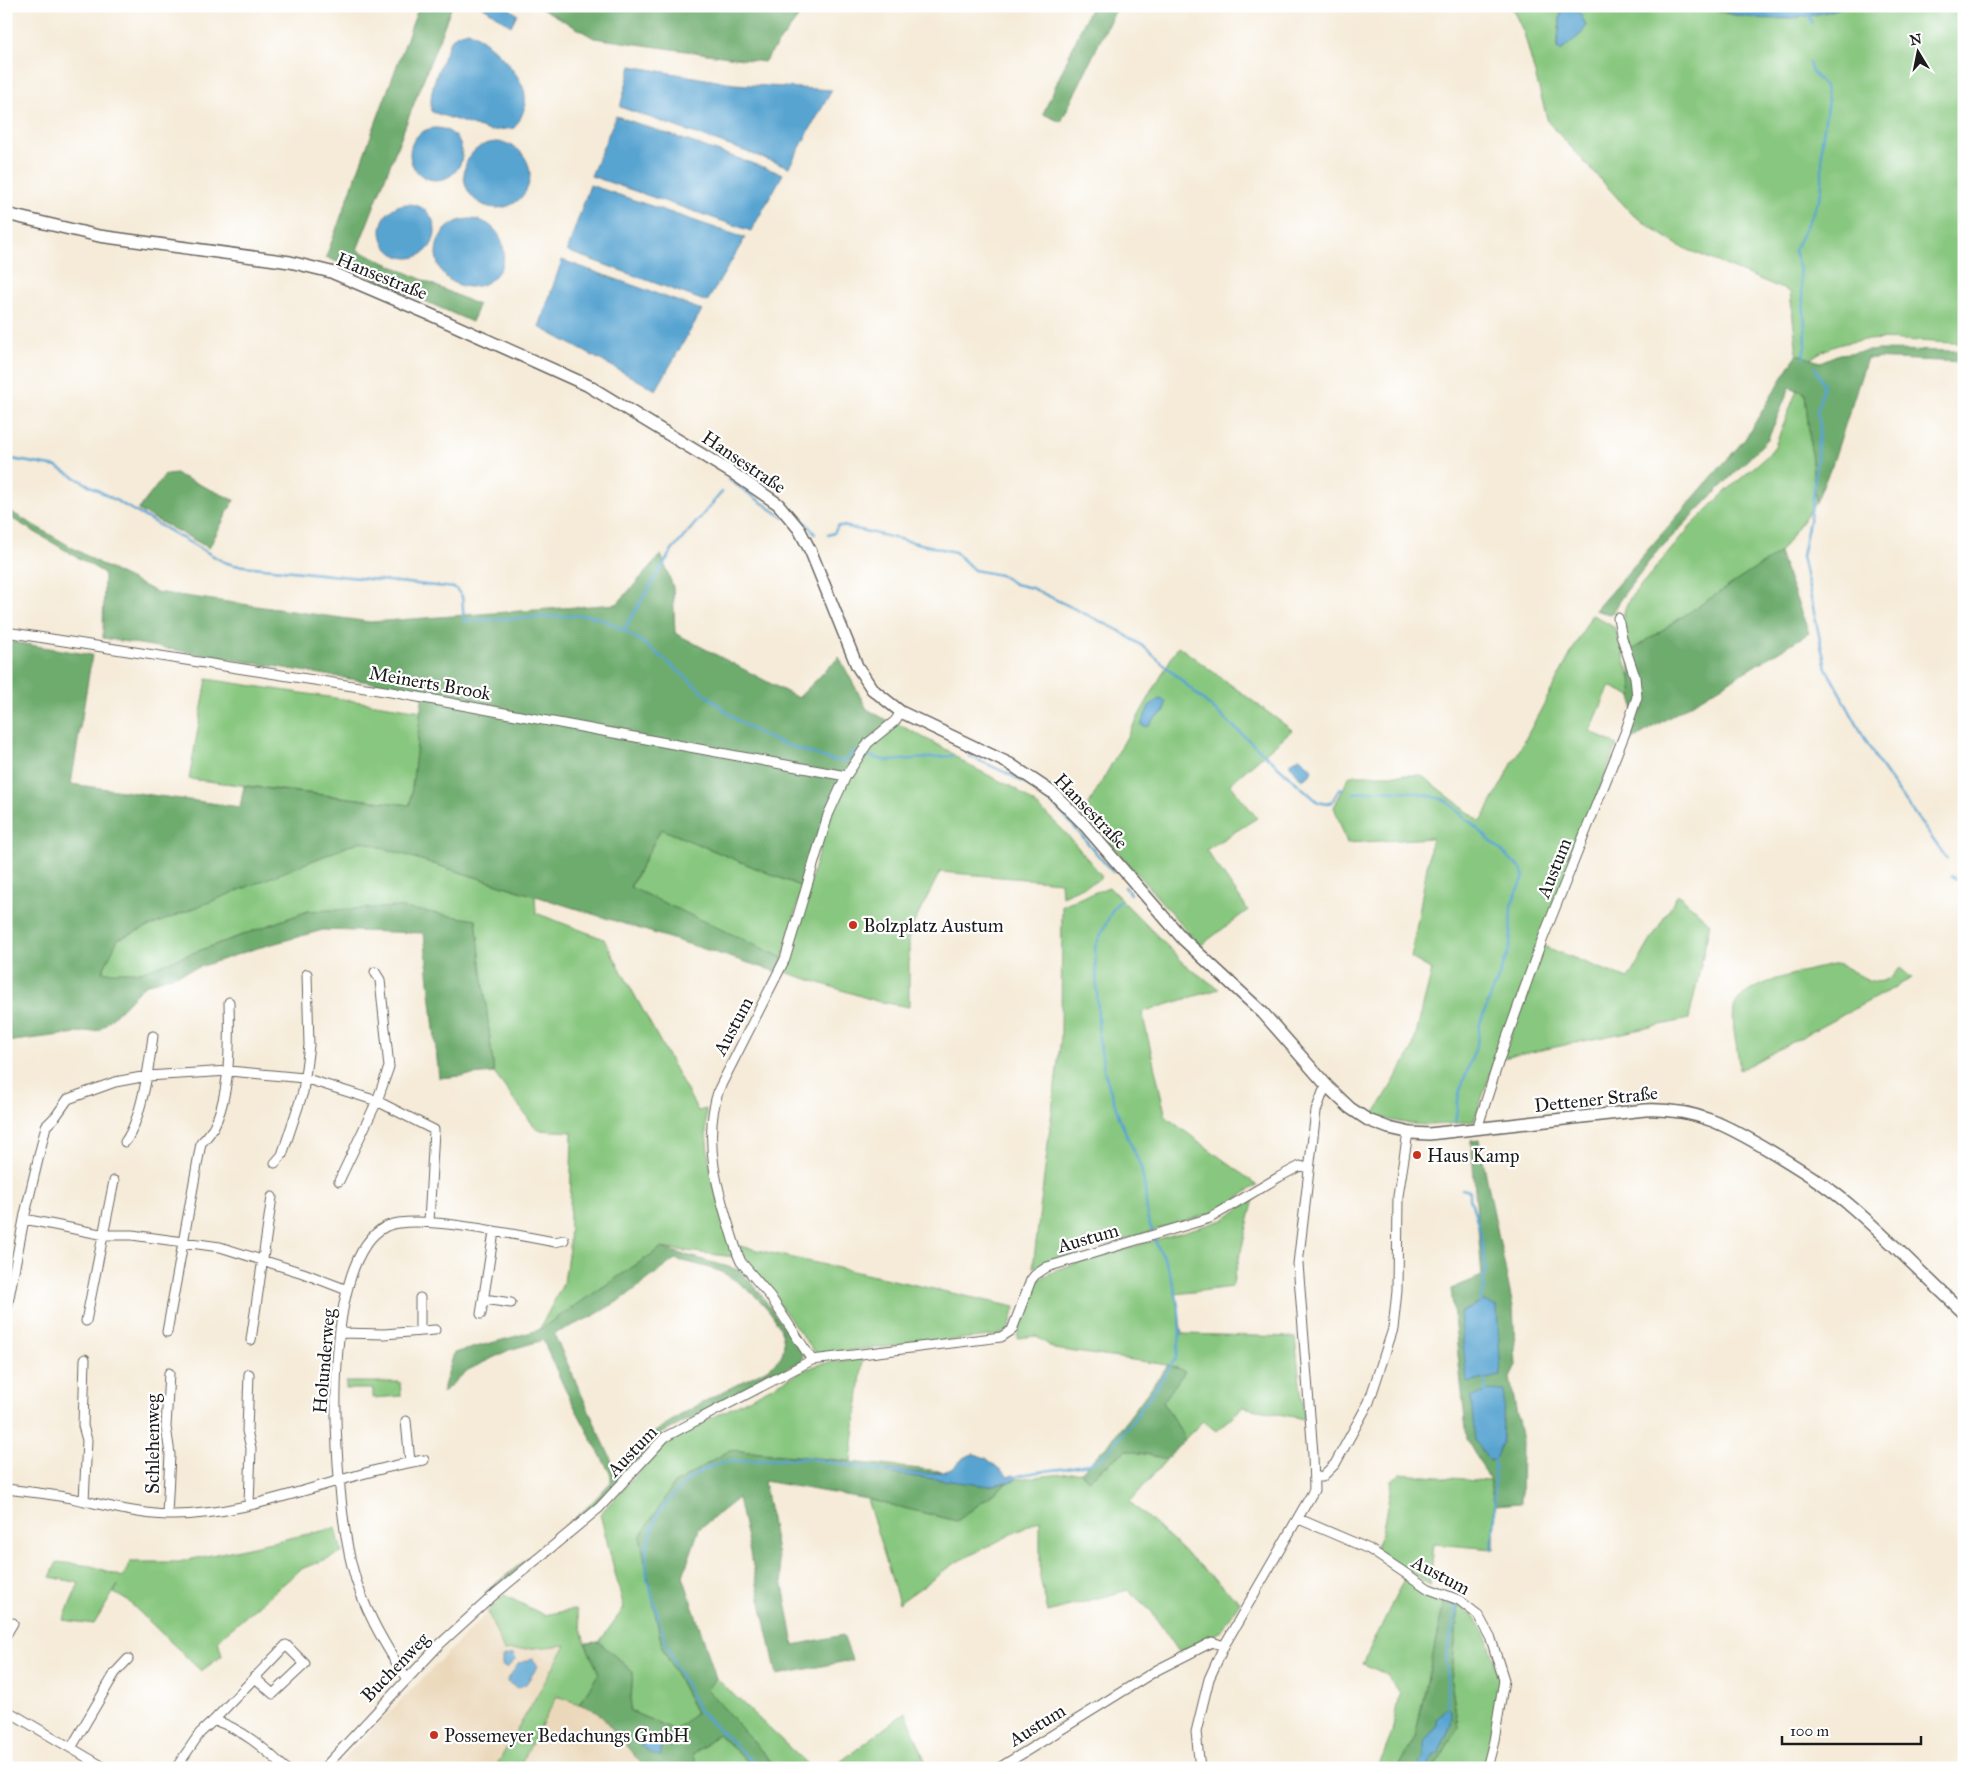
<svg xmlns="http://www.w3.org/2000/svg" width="1970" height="1774" font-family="'IM FELL Great Primer',serif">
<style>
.built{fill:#ebd8ba}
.green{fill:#88c77f;stroke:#52724e;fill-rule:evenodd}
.forest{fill:#6eac6e;stroke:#456445;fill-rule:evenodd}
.water{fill:#59a4d1;stroke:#3a6076}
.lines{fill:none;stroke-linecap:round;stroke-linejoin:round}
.stream{stroke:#59a4d1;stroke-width:2.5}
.minor-casing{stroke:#68645e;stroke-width:11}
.tertiary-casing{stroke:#68645e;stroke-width:14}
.minor{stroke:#fff;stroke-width:9}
.tertiary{stroke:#fff;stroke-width:11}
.poi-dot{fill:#c8321e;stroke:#fff;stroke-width:2}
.labels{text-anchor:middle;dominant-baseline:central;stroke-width:4.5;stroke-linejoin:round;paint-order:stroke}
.street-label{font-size:19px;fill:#1c1c1c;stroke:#fff}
.poi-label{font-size:19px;fill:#1c1c1c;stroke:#fff;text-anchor:start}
</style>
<rect width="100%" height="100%" fill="#fff"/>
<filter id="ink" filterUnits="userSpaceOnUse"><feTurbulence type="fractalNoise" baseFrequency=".02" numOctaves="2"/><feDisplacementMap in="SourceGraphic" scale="10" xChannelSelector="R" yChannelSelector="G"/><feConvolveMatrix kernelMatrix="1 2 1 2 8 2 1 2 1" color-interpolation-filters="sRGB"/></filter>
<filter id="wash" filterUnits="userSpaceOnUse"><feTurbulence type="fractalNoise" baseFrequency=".0096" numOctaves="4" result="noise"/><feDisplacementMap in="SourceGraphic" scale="20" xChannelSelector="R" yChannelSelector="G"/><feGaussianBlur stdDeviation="1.12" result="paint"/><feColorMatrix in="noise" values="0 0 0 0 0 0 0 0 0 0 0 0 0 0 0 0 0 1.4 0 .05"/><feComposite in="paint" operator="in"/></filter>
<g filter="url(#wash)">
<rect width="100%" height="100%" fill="#f5ebd8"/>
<!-- built -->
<path class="built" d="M488,1612L504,1651L566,1645L495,1768H334Z
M557,1696L597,1711L645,1768H519Z"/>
<!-- green -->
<path class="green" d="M1508,6H1709L1723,13L1741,16L1786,18L1846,6H1964V343C1914,344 1853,327 1810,359L1797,354L1790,292L1679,246L1633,215L1548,122L1524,33L1513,10ZM1568,7L1574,10L1586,26L1561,51L1557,48L1561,11Z
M1797,390L1805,393L1816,502L1779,553L1629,652C1624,629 1618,619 1630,598L1691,526L1724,493L1767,456L1775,446Z
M1592,614L1615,628L1633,685V697L1610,686L1590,731L1617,745L1497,1055L1474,1121C1435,1126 1412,1128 1374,1115L1412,1050L1432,970L1411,958L1432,838L1347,843L1334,807L1350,775H1421L1481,822Z
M1178,646L1292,730L1230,784L1257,818L1206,850L1248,910L1200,946L1084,813Z
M207,679L422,711L410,805L189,779Z
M898,724L949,751L966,764L1016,789L1041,809L1064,831L1102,876L1099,880L1062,896L1061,882L940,872L909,933V1007L876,1001L785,972L791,957C811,887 823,803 870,745C877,737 889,730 898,724Z
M661,829L802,887L783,958L630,888Z
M361,841L535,896L536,913L604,939L698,1111L706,1109C704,1166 721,1204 734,1257L661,1248L539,1330L564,1282L569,1248L572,1132L537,1130L494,1073L476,920L308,911L141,972L102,973L117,939Z
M1109,887L1188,967L1219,989L1142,1012L1166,1117L1257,1185L1219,1211L1033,1267L1061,1037L1062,905Z
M1678,894L1710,923L1689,1019L1503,1058L1543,946L1628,979Z
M1837,964C1862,972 1876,997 1900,968L1912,978L1740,1070C1738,1050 1731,1027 1734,1008C1739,983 1814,969 1837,964Z
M1254,1199L1232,1287L1176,1294L1182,1334L1295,1337L1304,1419L1243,1407L1216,1431L1203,1421L1185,1439L1163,1402L1185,1371L1168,1365L1054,1349L1036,1336L1017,1338L1024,1309L1038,1280L1058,1269L1223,1220Z
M739,1246L1015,1307L1009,1329L1000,1335L818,1354L812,1349L746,1259Z
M863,1358L851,1461L730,1450L673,1485L662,1647L696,1713L675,1730L630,1711L633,1672L599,1642L624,1608L600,1514L669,1440L805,1370L820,1364Z
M346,1382H400L401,1396L373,1398V1389H346Z
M1126,1450L1167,1459L1130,1502L1240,1602L1221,1631L1179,1652L1151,1611L1128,1590L1048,1612L1040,1578V1520L957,1562L899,1603L867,1499L957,1521L1007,1483L1016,1479L1081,1472L1088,1480Z
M1400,1474L1489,1481L1495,1505L1494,1549L1434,1544L1430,1585L1375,1549L1382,1533L1392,1481Z
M336,1528L342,1553L301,1569L218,1640L222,1656L201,1671L128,1601L114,1593L118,1585L94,1624L63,1620L79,1583L50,1577L57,1562L92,1566L123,1577L130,1562H179Z
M1404,1579L1445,1598L1415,1737L1398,1768H1378L1392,1733L1399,1693L1386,1674L1363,1664Z
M504,1595L544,1615L576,1609L585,1643L599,1673L579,1704L557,1696L519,1768H495L566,1645L504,1651L488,1612Z
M1459,1605L1476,1618L1488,1639L1500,1680L1492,1739L1483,1768H1434L1458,1727L1451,1681Z
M716,1678L811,1768H777L706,1689Z
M906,1712L928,1768H832Z
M718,1734L754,1768H701L692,1756Z"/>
<!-- forest -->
<path class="forest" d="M419,6H452L357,250L478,305L472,322L326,257Z
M538,6H807L764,62L594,38Z
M1091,6H1117L1061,122L1043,114Z
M1878,350L1964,351V362L1867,358L1832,465L1816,502L1805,393L1790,387L1768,439L1654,555L1621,598L1614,612L1609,614L1595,610L1745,439L1797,354L1820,362L1839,354Z
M176,474L234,500L209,548L138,510L165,475Z
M6,509L104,566L156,592L370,622L617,604L661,555L673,587L675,633L798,698L839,657L867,709L890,722L844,774L802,887L661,829L630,887L783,958L777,972L361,841L118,939L102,972H141L308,911L397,907L476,920L494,1073L439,1078L424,933L323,930L254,949L145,985L100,1030L6,1042V820L11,781L6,780V641L92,655L71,784L240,807L244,786L410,805L423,691L103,638L104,573L6,515Z
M1779,553L1809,633L1625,744L1634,717L1629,652Z
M1479,1140L1513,1307L1516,1366L1510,1378L1522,1441L1521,1503L1495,1505L1489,1479L1467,1439L1451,1289L1482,1276L1471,1141Z
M661,1248L739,1270L755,1286L803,1354L802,1361L663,1433L599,1501L485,1597V1592C528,1558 574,1524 611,1482V1475L565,1389L543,1340L509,1350L468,1370L442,1393L454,1353L539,1330ZM675,1259C688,1263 703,1265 716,1270C742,1280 794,1323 782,1354C780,1359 773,1364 769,1368C714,1397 657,1421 615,1468L554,1334L593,1316L622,1299Z
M1168,1365L1185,1371L1163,1402L1185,1439L1167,1459L1126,1450L1088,1480L1081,1472L1112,1440Z
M730,1450L941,1471L934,1473L989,1486L1007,1483L957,1521L867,1499L764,1481L794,1645L843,1635L852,1660L777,1675L738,1498L699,1529L683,1576L716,1678L707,1689L776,1768H754L718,1734L692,1755L700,1768H645L597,1711L579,1704L599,1673L585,1643L599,1642L633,1672L630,1711L675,1730L696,1713L662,1647L640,1537L673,1485Z
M1445,1598L1459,1605L1451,1681L1458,1727L1434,1768H1398L1415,1737Z"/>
<!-- water -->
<path class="water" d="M482,6H506L517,14L511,26Z
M1709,6H1846C1805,21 1749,25 1709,6Z
M1567,7L1581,14L1586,26L1582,33L1561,51L1557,48L1561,11Z
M468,31C486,38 525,76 525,96C526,110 521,118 514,128L490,131L432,112C427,89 442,63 450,41L456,35Z
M631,66L734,84L832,90L789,167L620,107Z
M616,116L783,174L751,231L591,176Z
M410 154a26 26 0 1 1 52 0a26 26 0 1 1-52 0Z
M464 175a33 33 0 1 1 66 0a33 33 0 1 1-66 0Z
M590,185L745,238L707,302L567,251Z
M381 231a27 27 0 1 1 54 0a27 27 0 1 1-54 0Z
M436 253a34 34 0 1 1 68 0a34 34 0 1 1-68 0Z
M562,260L702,310L656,390L539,327Z
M1159,699L1166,701L1165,711L1154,719L1148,727L1141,725L1149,706Z
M1300,757L1312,769L1310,775L1302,780L1289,764Z
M1484,1301L1497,1307L1501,1376L1467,1383L1460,1313Z
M1489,1390L1504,1391L1502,1443L1495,1459L1490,1461L1475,1441L1471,1398Z
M974,1454L986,1458L1008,1476L1014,1475L1016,1480L989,1486L886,1473L887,1470C906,1471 931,1477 949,1470C961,1465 959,1456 974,1454Z
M513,1654L516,1659L507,1668L502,1666V1657Z
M533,1659L538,1666L526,1684L517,1688L507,1682V1680L519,1663Z
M1448,1706C1459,1718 1443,1739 1439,1753L1434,1755L1428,1768H1418L1424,1757V1742L1436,1727V1719Z
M649,1736L661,1745V1756L651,1754L639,1744L640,1737Z"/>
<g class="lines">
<!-- stream -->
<path class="stream" d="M1809,15L1812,23
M1805,357L1803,354L1806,342L1804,311L1799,266L1794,251L1820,198L1822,185V141L1828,100L1825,87L1812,72L1809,63
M1815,367L1824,385L1817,412L1820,425L1812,506L1802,556L1826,668L1880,766L1947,859
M6,458L57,467L224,562L234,565L455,588L462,596L464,621L585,615C633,621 699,693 740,722C768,742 803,750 835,761H845L853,752L888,761L952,756
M728,479L784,518
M801,517L815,534
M828,535L834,533L838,526H843L955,552L974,570L1000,575L1015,584L1032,588L1118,630L1144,647L1318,802L1326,804L1332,802L1339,790L1343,789
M624,629L671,552L722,492
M969,756C994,767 1020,778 1041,794C1069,816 1088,846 1113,872
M1354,793L1383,790L1414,792L1446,800L1521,869L1524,877L1511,905L1510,945L1507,956L1480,1023L1477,1044L1459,1093L1455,1124
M1951,876L1964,883
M1125,887L1130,894
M1121,900L1114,907L1095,947L1099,1037L1104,1070L1120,1120L1141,1167L1145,1188L1147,1217L1153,1233
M1462,1189L1470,1191V1198L1480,1230L1486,1270L1483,1277L1485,1288L1481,1297V1304
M1484,1376L1486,1393
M1012,1478C1039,1468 1068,1472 1095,1461C1114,1454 1162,1377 1176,1358C1184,1328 1178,1291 1166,1263C1162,1254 1157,1246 1154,1238
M1492,1549L1495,1516L1494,1456
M1437,1597L1450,1602L1457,1610L1446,1657L1448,1706
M759,1768L699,1711L674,1663L664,1637L647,1578L646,1548L658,1513L686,1481L705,1469L723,1462L807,1458L887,1472"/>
</g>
</g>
<g filter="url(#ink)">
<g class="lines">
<defs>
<path id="minor" d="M6,632L391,692L846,776
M1477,1129L1500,1057L1539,948L1625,733L1637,697L1635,677L1622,638L1618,618
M125,1142C142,1119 149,1065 153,1036
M275,1163L282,1155L303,1092L309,1045L307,974
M339,1181L377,1101L389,1067L380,980L375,972
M24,1219L105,1235H132L220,1247L303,1273L347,1290
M484,1299L511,1303
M6,1313L25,1214L46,1126L56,1116L68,1099L115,1082L147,1076L229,1071L304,1078L377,1101L434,1130L429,1222
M481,1314L494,1232
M86,1321L114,1181
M420,1331V1298
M167,1332L201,1143C232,1117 230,1041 229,1002
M341,1333L384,1334L435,1330
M251,1340L272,1197
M812,1360L770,1296L741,1262L738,1255C721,1202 700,1144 719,1089L785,959L828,815L846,776L868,743L895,721L901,712
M249,1374L247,1431L251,1448L249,1504
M406,1421L410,1462
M1314,1477H1322L1335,1464L1369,1402L1393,1329L1397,1291L1398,1196L1408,1133
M6,1489C33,1492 59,1495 85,1501C112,1507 140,1514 168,1515C250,1517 341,1473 424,1460
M84,1501L87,1440L83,1426L85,1359
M167,1515L170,1454L166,1427L169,1373
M1299,1519L1369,1549L1429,1589L1459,1600L1478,1615L1491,1639L1504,1680L1494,1741L1487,1768
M6,1635L13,1623
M406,1678C384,1643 362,1607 352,1566C335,1501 315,1259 387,1226C418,1213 519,1236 555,1242L564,1240
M6,1710L105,1768
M214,1720L286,1645L305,1664L273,1694L254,1677
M71,1748L115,1673L128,1659
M176,1768L200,1733L214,1720C243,1730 263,1747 285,1768
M324,1768L440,1644L495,1594L599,1508L665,1437L812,1360L1001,1337L1012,1330L1031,1280L1035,1275L1047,1267L1210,1218L1279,1177L1300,1166L1308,1168
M999,1768L1157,1670L1212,1642L1224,1646
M1200,1768L1196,1732L1209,1679L1224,1646L1314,1490L1313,1454L1298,1264L1316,1111L1323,1092L1328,1087"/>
<path id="tertiary" d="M6,214L99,236L290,262L331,272L429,314L587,385L734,474L778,504L799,529L811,552L857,666L872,689L901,712L1010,764L1053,793L1081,821L1183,939L1263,1013L1328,1087L1350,1108L1368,1120L1389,1128L1411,1133L1429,1134L1645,1110C1697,1108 1728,1126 1772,1152C1800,1169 1828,1186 1853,1208C1891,1241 1926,1278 1964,1313"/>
</defs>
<!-- minor casing -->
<use href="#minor" class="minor-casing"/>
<!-- tertiary casing -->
<use href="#tertiary" class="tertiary-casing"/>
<!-- minor -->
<use href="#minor" class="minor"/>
<!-- tertiary -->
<use href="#tertiary" class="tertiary"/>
</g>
</g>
<!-- markers -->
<g class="poi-dot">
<circle cx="853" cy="925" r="5"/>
<circle cx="1417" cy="1155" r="5"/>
<circle cx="434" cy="1735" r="5"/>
</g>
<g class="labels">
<!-- street labels -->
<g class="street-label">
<text transform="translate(382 276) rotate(22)">Hansestraße</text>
<text transform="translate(744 462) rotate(34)">Hansestraße</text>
<text transform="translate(430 683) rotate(10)">Meinerts Brook</text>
<text transform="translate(1091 811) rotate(46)">Hansestraße</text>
<text transform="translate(1554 868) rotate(-68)">Austum</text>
<text transform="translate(733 1026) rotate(-62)">Austum</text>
<text transform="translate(1596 1099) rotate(-6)">Dettener Straße</text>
<text transform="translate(1088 1238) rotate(-16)">Austum</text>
<text transform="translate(324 1361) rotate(-85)">Holunderweg</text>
<text transform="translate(152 1444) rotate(-90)">Schlehenweg</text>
<text transform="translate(632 1451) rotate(-46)">Austum</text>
<text transform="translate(1441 1575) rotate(28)">Austum</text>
<text transform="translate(395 1667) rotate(-46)">Buchenweg</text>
<text transform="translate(1037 1725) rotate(-32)">Austum</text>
</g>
<!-- poi labels -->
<g class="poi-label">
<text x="863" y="925">Bolzplatz Austum</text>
<text x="1427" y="1155">Haus Kamp</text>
<text x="444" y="1735">Possemeyer Bedachungs GmbH</text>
</g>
</g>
<!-- margin -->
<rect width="1970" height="1774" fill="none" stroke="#fff" stroke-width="25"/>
<!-- north arrow -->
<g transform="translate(1918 52) rotate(350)" stroke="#ffffff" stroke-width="4" paint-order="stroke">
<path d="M0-4L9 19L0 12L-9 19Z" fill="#1c1c1c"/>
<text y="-8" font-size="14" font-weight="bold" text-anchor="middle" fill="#1c1c1c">N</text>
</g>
<!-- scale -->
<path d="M1782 1736v8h139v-8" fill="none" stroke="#1c1c1c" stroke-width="2.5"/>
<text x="1790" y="1736" font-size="15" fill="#1c1c1c" stroke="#ffffff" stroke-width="4" paint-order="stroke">100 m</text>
</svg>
